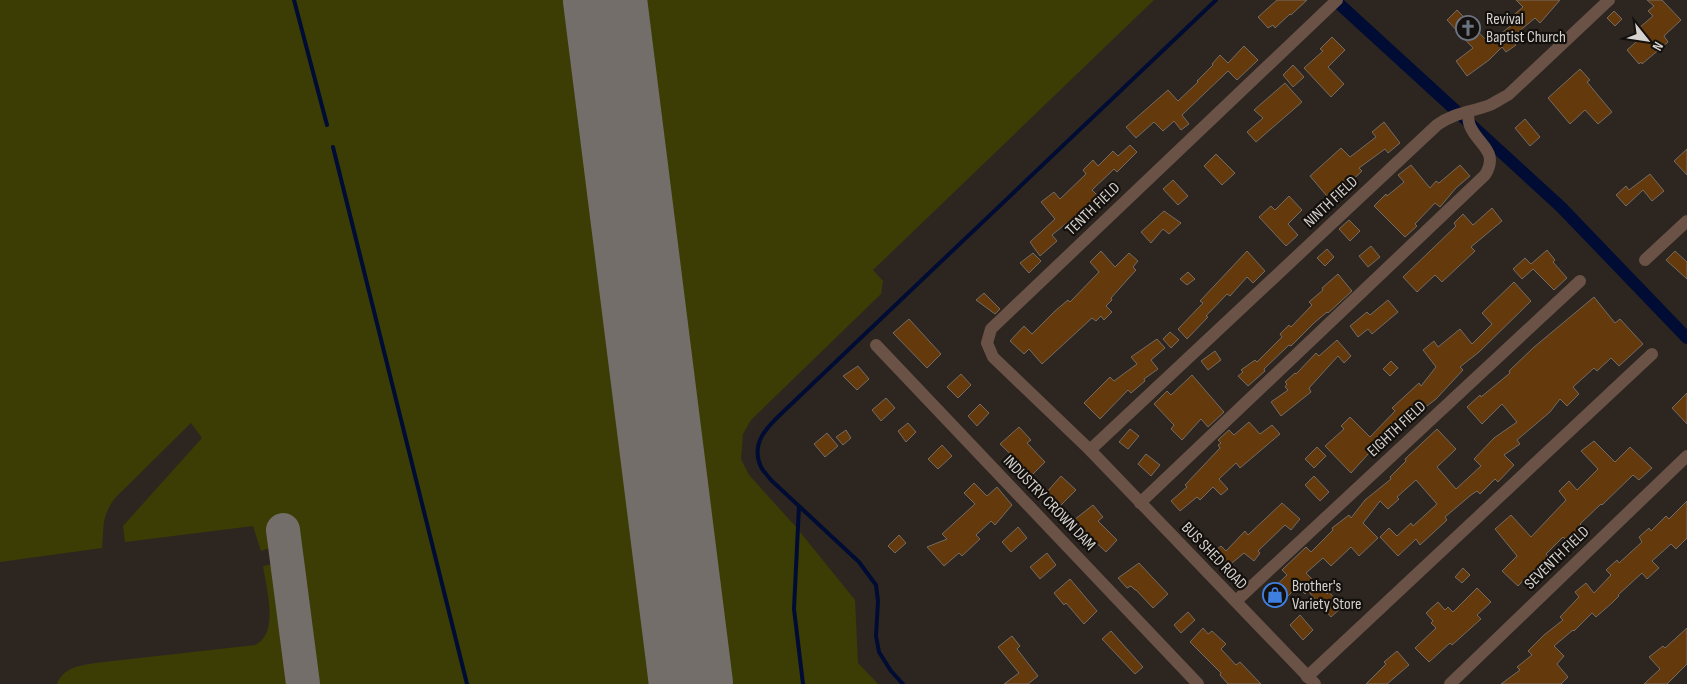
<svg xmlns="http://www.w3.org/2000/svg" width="1687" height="684" font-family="'Sofia Sans Condensed',sans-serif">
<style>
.green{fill:#3b3d04}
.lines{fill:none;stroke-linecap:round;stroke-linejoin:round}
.stream{stroke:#000c33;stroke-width:4}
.canal{stroke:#000c33;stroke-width:12}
.taxiway{stroke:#746e6a;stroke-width:34}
.runway{stroke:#746e6a;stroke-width:84}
.building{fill:#643a0d;stroke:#736b64}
.minor{stroke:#6a5346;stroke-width:12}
.tertiary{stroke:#6a5346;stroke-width:12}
.labels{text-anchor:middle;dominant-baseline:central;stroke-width:4.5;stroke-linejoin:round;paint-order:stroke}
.poi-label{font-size:16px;fill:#d6d2ce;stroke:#13100d;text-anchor:start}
.street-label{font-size:16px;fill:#d6d2ce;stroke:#13100d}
</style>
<rect width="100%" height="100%" fill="#2d2620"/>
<!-- green -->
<path class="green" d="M0,0H579L602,223L662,684H312L290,521L275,523L276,546L261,551L253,526L125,542L123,526L202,438L191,423L114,499C100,521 105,525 102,548L0,562Z
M635,0H1154L873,270L883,281L881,294L751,420L743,434L741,459L749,475L796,527L855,600L858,663L878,684H720Z
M279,563L296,684H57C64,667 79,666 95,663L255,645C280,634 266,587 263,566Z"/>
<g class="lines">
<!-- stream -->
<path class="stream" d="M294,0L327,125
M333,147L467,684
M799,506L794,609L803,684
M903,684L891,671L879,652L876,636L878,601L876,585L859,562L771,480C768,476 763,471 761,467C750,443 767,427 783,412L1216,0"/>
<!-- canal -->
<path class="canal" d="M1335,0L1561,207L1687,338"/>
<!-- taxiway -->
<path class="taxiway" d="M602,0L609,30
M283,530L303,684"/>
<!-- runway -->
<path class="runway" d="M605,0L691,684"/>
</g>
<!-- building -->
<path class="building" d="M1277,0H1307L1291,15L1290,14L1275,28L1273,25L1268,28L1258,17Z
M1516,0H1560L1540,23L1535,18L1511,38L1516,45L1506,52L1502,47L1489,60L1467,76L1456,61L1473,48L1447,20L1457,10L1489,43L1513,24L1509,19L1523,7Z
M1647,0H1662L1681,20L1664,36L1668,42L1642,64L1641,62L1639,64L1627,50L1645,34L1639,28L1653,16L1648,11L1654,6Z
M1614,11L1622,19L1615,26L1607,18Z
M1332,37L1345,50L1328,67L1344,84L1331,97L1304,68L1323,51L1320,49Z
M1244,46L1258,60L1237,80L1228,71L1182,115L1189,124L1181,130L1174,121L1163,131L1154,122L1136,138L1126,127L1168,90L1178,101L1198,82L1197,81L1213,65L1212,64L1220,55L1228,63Z
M1293,65L1304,77L1293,87L1283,75Z
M1580,69L1590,80L1587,82L1612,112L1598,124L1585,110L1570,124L1548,98Z
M1285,83L1302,102L1256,142L1247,132L1263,118L1254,110Z
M1525,119L1540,137L1530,146L1515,128Z
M1384,122L1400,143L1388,153L1385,149L1359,168L1362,171L1340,192L1342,195L1335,202L1333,200L1331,201L1310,176L1341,148L1350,157L1376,137L1372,132Z
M1130,145L1137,152L1117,172L1114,169L1092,190L1099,197L1052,235L1057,241L1040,256L1030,242L1055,219L1041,202L1054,192L1060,199L1086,174L1083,170L1093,160L1098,166L1113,151L1118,156Z
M1687,149V175L1674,161Z
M1216,154L1235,173L1222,185L1204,166Z
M1411,165L1430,188L1436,181L1439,183L1460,165L1470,176L1456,188L1440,207L1435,203L1415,224L1417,226L1405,237L1374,206L1386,194L1387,196L1404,182L1398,175Z
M1650,174L1664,191L1652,201L1643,190L1626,206L1616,195L1626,186L1629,190Z
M1173,180L1188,196L1178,205L1163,189Z
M1289,196L1302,210L1288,224L1298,235L1286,246L1259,217L1271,206L1275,210Z
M1492,208L1502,221L1471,247L1475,251L1442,282L1435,275L1417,292L1403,277L1456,226L1454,223L1463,214L1473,225Z
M1164,211L1181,223L1169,234L1163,229L1151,243L1141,232Z
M1349,220L1360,231L1350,241L1339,229Z
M1371,246L1380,257L1368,267L1359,256Z
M1327,249L1334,257L1325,266L1317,258Z
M1547,250L1555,260L1553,262L1567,278L1554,290L1533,269L1522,279L1513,269L1525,258L1531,264Z
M1101,251L1115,267L1129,253L1138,261L1133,267L1136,270L1111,298L1112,300L1106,306L1112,312L1104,320L1101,316L1096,321L1092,318L1042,364L1029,349L1024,354L1010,341L1024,326L1032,334L1055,311L1068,300L1070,302L1099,272L1090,262Z
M1247,251L1265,271L1253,283L1247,277L1230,296L1227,294L1206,316L1208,317L1187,339L1178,329L1203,303L1200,301Z
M1675,251L1687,262V279L1666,260Z
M1033,253L1041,261L1029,273L1020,263Z
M1188,272L1195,279L1187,285L1180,279Z
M1338,274L1352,291L1328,313L1327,312L1314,323L1291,346L1289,345L1264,369L1265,371L1248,386L1238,376L1243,372L1241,370L1255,360L1257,362L1282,337L1280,334L1289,325L1291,327L1312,305L1309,302L1323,290L1322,288Z
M1514,282L1531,301L1479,352L1460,367L1463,370L1436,399L1423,409L1420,406L1397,426L1400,430L1384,446L1380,441L1351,473L1325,446L1344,429L1341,426L1350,417L1370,437L1395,411L1392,408L1419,383L1421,386L1436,367L1423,350L1434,341L1438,347L1460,329L1472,344L1492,324L1482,313Z
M984,293L1000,309L995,314L976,300Z
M1594,297L1615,323L1620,319L1643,344L1619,366L1611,358L1597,371L1594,368L1573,387L1579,394L1567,406L1560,399L1550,412L1517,440L1520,444L1504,455L1514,465L1498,482L1495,479L1480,494L1477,491L1471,495L1445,517L1447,520L1420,545L1416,539L1398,556L1380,537L1389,528L1397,536L1411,523L1413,526L1437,504L1416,480L1397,497L1399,499L1388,509L1380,501L1363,523L1378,538L1359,556L1351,547L1331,566L1323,558L1306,573L1327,594L1329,592L1342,607L1331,617L1308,591L1305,594L1298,586L1276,608L1265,596L1287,575L1282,570L1306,547L1311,552L1333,530L1332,528L1349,515L1351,518L1365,500L1391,479L1390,477L1406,461L1405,459L1437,429L1456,449L1437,467L1456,489L1481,466L1474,459L1494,438L1517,422L1502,404L1482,424L1467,407L1480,395L1481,397L1510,373L1509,371L1533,348Z
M1388,300L1398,312L1372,334L1368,329L1358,337L1350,326L1367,312L1370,315Z
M909,319L941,354L927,368L893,333Z
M1170,332L1179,340L1171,348L1163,339Z
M1157,339L1165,348L1151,360L1158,369L1144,379L1145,381L1131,393L1128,390L1100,419L1084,403L1110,377L1114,381L1137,364L1131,357Z
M1337,340L1351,356L1344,363L1338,356L1309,388L1311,392L1281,416L1271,402L1288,390L1285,387L1287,384L1285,382L1295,373L1296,374L1316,353L1319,356Z
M1215,351L1221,360L1208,370L1201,361Z
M1391,361L1398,368L1390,376L1383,369Z
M858,366L869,379L857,390L843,376Z
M961,374L971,385L958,398L947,387Z
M1192,375L1224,412L1208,427L1201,419L1182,440L1171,429L1174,425L1154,404L1167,391L1171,395Z
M1687,393V424L1672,408Z
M886,398L895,408L881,421L872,410Z
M980,404L989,413L977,426L968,416Z
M1249,422L1260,434L1272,425L1280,434L1240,468L1236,463L1219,479L1228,489L1221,495L1213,487L1200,500L1197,497L1180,511L1171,501L1187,487L1185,485L1220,448L1218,445L1221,443L1218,440L1229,430L1234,435Z
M908,423L916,432L906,442L898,431Z
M1019,427L1031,440L1027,443L1045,462L1032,475L1000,444Z
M1130,429L1139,436L1128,449L1119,442Z
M846,430L851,438L843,445L836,437Z
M827,433L838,446L825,457L814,444Z
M1594,441L1615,462L1630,447L1652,468L1639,480L1633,475L1602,505L1601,504L1580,524L1585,529L1570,544L1563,537L1546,554L1557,565L1542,579L1533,570L1518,586L1502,571L1517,556L1495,529L1511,515L1531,537L1566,500L1559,491L1569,481L1577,490L1598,469L1581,451Z
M942,445L952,456L938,469L928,459Z
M1317,447L1326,456L1314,468L1305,459Z
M1146,454L1160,465L1151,476L1138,464Z
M1061,476L1076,490L1060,506L1046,493Z
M1314,476L1329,492L1320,501L1305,485Z
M974,483L987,496L997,487L1012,505L995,525L991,521L976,535L980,539L962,556L959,553L944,566L927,547L947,539L942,534L975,504L964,493Z
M1687,501V538L1676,549L1671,544L1652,561L1659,568L1647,579L1642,573L1618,595L1619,596L1613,602L1596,617L1592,613L1574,631L1573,630L1554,646L1564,656L1557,664L1568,677L1561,684H1501L1520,670L1517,667L1532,655L1528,651L1544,635L1563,620L1560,617L1579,597L1575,592L1586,583L1594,593L1611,575L1606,570L1617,560L1619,563L1642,542L1639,537L1649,528L1651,531L1666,516L1669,519Z
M1282,503L1300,519L1291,530L1285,525L1258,551L1260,553L1254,561L1244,553L1226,568L1211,554L1221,546L1226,551L1245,531L1248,535Z
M1093,505L1103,517L1098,521L1117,540L1106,552L1085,532L1084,533L1074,520Z
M1018,527L1027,538L1011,552L1002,542Z
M899,535L906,543L895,553L888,546Z
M1047,553L1056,565L1040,579L1030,567Z
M1139,563L1168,594L1153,608L1136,590H1135L1131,586L1127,588L1118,578Z
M1463,568L1470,575L1462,583L1455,577Z
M1070,579L1097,611L1084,624L1066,603L1064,605L1054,593Z
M1477,588L1491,602L1477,615L1481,619L1452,645L1450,643L1429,662L1415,648L1436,628L1431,623L1433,621L1426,613L1438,602L1445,610L1448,607L1453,612Z
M1188,612L1195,620L1181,633L1174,625Z
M1300,615L1313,630L1303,640L1290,625Z
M1203,628L1208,634L1212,631L1226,644L1221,649L1236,665L1240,662L1261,684H1228L1220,675L1221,673L1190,642Z
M1687,628V664L1667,684H1644L1660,669L1649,657L1663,646L1665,648Z
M1111,631L1143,667L1135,674L1102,639Z
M1012,636L1020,646L1017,649L1038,676L1028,684H1004L1019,673L998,647Z
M1397,651L1409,665L1387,684H1366L1386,664L1384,662Z"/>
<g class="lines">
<!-- minor -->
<path class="minor" d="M1645,260L1687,221
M876,345L1198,684
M1090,450L993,357L987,343L991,329L1337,0
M1140,503L1485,175C1499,152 1480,146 1471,128C1468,123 1468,117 1468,112
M1236,601L1580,281
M1307,677L1652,354
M1450,684L1687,456"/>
<!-- tertiary -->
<path class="tertiary" d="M1315,684L1090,450L1437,125C1453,113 1472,112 1490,105C1496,102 1502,98 1508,95L1609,0"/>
</g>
<!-- icons -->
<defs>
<symbol id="church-ring" viewBox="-11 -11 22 22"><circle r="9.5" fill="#13100d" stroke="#6b7280" stroke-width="1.5"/><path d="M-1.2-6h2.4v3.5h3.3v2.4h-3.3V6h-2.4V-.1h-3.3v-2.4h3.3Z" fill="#6b7280"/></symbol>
<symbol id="shop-ring" viewBox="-11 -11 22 22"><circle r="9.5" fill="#13100d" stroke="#3f7fe0" stroke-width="1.5"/><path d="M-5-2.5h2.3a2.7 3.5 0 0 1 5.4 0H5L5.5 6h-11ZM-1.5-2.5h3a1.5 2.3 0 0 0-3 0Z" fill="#3f7fe0"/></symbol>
</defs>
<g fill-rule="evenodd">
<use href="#church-ring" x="1454" y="14" width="28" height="28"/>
<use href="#shop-ring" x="1261" y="581" width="28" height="28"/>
</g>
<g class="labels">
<!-- poi labels -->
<g class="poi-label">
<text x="1486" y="19">Revival<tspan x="1486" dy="18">Baptist Church</tspan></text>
<text x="1292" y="586">Brother's<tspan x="1292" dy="18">Variety Store</tspan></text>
</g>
<!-- street labels -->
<g class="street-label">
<text transform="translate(1331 202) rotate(-43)">NINTH FIELD</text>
<text transform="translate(1093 209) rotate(-44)">TENTH FIELD</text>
<text transform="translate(1397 429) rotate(-43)">EIGHTH FIELD</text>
<text transform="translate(1049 503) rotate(46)">INDUSTRY CROWN DAM</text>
<text transform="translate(1214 556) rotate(46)">BUS SHED ROAD</text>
<text transform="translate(1557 558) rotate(-44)">SEVENTH FIELD</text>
</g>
</g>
<!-- north arrow -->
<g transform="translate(1647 40) rotate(120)" stroke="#13100d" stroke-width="4" paint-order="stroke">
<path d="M0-4L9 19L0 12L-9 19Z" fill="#d6d2ce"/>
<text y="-8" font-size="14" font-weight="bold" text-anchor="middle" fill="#d6d2ce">N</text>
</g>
</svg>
